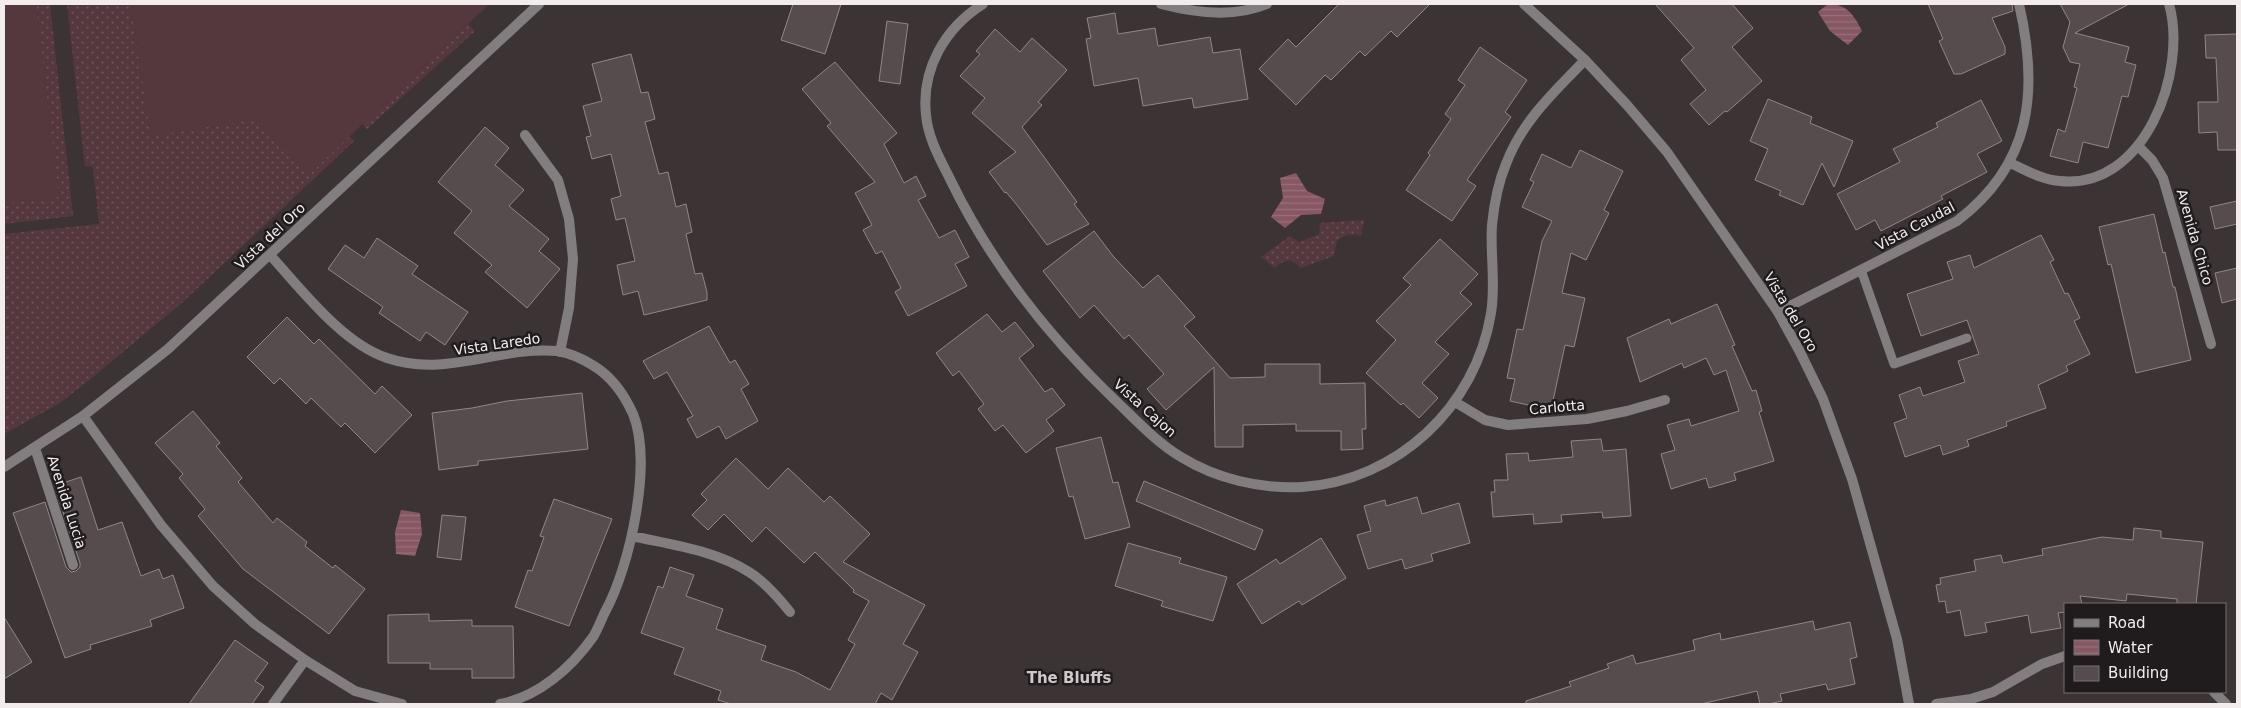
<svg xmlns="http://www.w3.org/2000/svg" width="2241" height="708" font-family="'DejaVu Sans',sans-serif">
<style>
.grass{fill:url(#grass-dots)}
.pitch{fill:#55373e}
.water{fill:url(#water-rules)}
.building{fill:#564c4e;stroke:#918688}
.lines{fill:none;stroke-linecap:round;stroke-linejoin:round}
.service{stroke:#827d7e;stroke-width:9}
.minor{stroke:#827d7e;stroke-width:10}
.tertiary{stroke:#827d7e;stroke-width:10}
.labels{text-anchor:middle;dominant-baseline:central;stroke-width:5;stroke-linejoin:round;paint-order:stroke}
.street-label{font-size:14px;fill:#f2eced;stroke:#201c1d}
.neighbourhood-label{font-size:15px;font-weight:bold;fill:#d2c7c9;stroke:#201c1d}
</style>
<defs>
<pattern id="grass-dots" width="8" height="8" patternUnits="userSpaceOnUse" patternTransform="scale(1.25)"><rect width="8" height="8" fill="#55373e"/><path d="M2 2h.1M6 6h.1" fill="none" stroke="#6e545a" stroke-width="1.8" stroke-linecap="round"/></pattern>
<pattern id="water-rules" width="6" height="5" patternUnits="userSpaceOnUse" patternTransform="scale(1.25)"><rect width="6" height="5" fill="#875863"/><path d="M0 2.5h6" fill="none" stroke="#98707a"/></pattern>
</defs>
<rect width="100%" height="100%" fill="#3c3335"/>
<!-- grass -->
<path class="grass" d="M4,4H50L73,216L4,224Z
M67,4H489L468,24L475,31L367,129L350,112L337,124L354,141L183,302L93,377L60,403L4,434V234L99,224L93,167L85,166Z
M1364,220L1361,236C1352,233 1345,235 1337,240L1334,256L1300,268C1292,257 1283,260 1275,268L1261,257L1290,236L1299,242L1319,234L1320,223Z"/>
<!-- pitch -->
<path class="pitch" d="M4,4H36L59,197L4,204Z
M130,4H489L311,173L258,119L151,136Z"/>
<!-- water -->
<path class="water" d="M1828,4C1847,4 1854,15 1862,31L1848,45L1830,31L1818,12Z
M1296,173L1307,191L1325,199L1321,214L1301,215L1285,228L1271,217L1283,198L1280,178Z
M401,510L420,513L422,534L415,556L396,554L395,532Z"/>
<!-- building -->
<path class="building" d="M793,4H841L825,54L781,40Z
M1339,4H1430L1397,37L1391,31L1365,56L1360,51L1331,80L1325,75L1296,105L1259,69L1288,39L1296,47Z
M1655,4H1732L1753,28L1732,47L1762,81L1727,112L1725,111L1709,125L1690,104L1706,90L1681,60L1694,48Z
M1928,4H2012L2013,11L1992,18L2005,47V54L1961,74H1954L1939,41L1943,39Z
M2060,4H2129L2075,33L2129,47L2125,62L2136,65L2128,97L2122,96L2108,148L2083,142L2078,163L2050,156L2058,129L2065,132L2077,88L2074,87L2080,64L2070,62L2063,47L2070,22Z
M1115,13L1118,34L1155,28L1158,46L1210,37L1213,53L1240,49L1248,99L1194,108L1192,98L1143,106L1138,78L1094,86L1086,39L1091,38L1087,18Z
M887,21L908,24L900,84L879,81Z
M995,29L1020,52L1032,38L1067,70L1038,102L1042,105L1022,127L1077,202L1074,204L1089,224L1047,245L1017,205L1006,192L1005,193L989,172L1016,152L972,113L985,98L960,76L980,54L976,51Z
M2237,34V150H2218L2217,132L2199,133L2198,102H2218L2216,58H2206L2205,35Z
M1480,47L1527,80L1505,112L1511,117L1467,180L1476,186L1452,221L1406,190L1430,155L1428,153L1451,119L1445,114L1465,85L1458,80Z
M631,54L641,93L648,92L655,119L645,122L659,174L668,172L676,207L686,204L692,232L686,234L695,274L702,273L707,292V300L644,315L638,291L623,295L617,265L635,261L625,218L616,220L611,199L621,196L611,154L592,159L586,137L591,136L583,106L602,101L592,64Z
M835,62L897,133L884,144L904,183L916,176L926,196L918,200L939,238L955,230L969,257L955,264L967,286L908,316L895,292L901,288L882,251L876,254L863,230L872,225L855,193L875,182L827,126L831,123L802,89Z
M1768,99L1812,117L1810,123L1853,141L1834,187L1822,163L1803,205L1779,195L1781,191L1755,180L1768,149L1750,141Z
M1981,100L2002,141L1977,154L1987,172L1941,196L1943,199L1881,231L1875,220L1856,230L1837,194L1900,162L1893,149L1938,127L1936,123Z
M485,127L509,148L495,165L524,190L509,206L549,239L539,251L560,269L527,308L485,272L492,265L454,233L472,211L438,182Z
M1580,150L1623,171L1604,210L1609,213L1586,260L1571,253L1562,293L1585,298L1574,347L1565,345L1551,410L1510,401L1515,379L1507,378L1517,329L1523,330L1542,241L1552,221L1522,207L1534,182L1530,180L1542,154L1571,168Z
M2237,201V224L2215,229L2210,207Z
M2154,214L2163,253L2165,252L2173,287H2175L2191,360L2136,373L2111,264L2108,265L2099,227Z
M1094,231L1113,256L1143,288L1158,275L1195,317L1184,326L1230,378L1265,377V364H1320V384L1365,383L1366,429H1362L1363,449L1341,450V431H1296V424L1243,425V447H1215L1214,367L1166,410L1147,389L1164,374L1129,335L1124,339L1094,305L1080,318L1043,271Z
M2041,235L2054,260L2050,262L2065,294L2068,293L2080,318L2074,321L2090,354L2066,366L2068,371L2038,385L2046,408L2006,422L2007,426L1967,440L1969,446L1943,455L1940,445L1905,457L1894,423L1907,418L1899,395L1920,387L1923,396L1965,382L1958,361L1979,354L1967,320L1921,336L1907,294L1953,279L1947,262L1970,255L1974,268Z
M377,238L418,266L412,274L468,312L445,345L426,332L420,341L379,313L383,307L328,269L345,245L364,258Z
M1440,239L1478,274L1460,293L1472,304L1435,342L1449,354L1422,383L1438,398L1419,418L1403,403L1401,405L1366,373L1396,340L1376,321L1411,285L1403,278Z
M2237,268V299L2222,303L2215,273Z
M1717,304L1735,345L1732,346L1752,391L1756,390L1762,411L1759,412L1774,461L1734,473L1736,480L1709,488L1706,478L1671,489L1661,454L1675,450L1667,425L1689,419L1691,426L1739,411L1726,370L1714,375L1706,358L1684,368L1682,363L1640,382L1627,338L1669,319L1671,324Z
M987,314L1002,332L1015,322L1034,346L1019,358L1045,392L1052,388L1065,405L1046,420L1054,431L1026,453L1003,425L995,431L978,409L984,404L959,371L953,376L936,353Z
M287,317L314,344L319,339L375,394L382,386L412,415L375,453L345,423L341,427L311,398L306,404L280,378L274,384L247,357Z
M709,326L730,363L735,360L749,384L741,389L758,421L726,439L719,426L697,438L687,419L693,416L667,372L654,379L643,361Z
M582,393L588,449L478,461V465L439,470L432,413L472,408L507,401Z
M193,411L220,443L216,446L242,478L238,482L273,523L277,518L307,542L305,546L333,568L335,565L365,589L329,634L243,569L198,516L205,509L179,478L183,474L155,443Z
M1101,437L1113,483L1118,482L1130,527L1085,539L1073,496L1069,497L1056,448Z
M1601,439L1603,451L1626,449L1631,516L1603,518L1602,512L1561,515L1562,522L1534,524L1533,514L1493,517L1491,492H1495L1494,480H1508L1506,454L1528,453L1529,461L1573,457L1571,441Z
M736,458L768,489L788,468L824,502L830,496L870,534L843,562L925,605L903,644L918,652L892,700L881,693L875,704H731L718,700L721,691L674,674L684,648L641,633L658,586L663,588L670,567L694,575L686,596L723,609L716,629L766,646L761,660L796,672L830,690L855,644L848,640L869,601L853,592L854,590L815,552L804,563L766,527L752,542L724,514L708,530L692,515L707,500L701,494Z
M81,477L98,530L122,522L141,576L159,569L163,579L173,575L184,608L150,620L152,626L90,645L91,649L65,658L13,513L45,502L66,567L71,572L76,571L80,567V563L58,497L64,495L60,484Z
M1144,481L1263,530L1255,550L1136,501Z
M1417,497L1422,514L1459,503L1470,543L1431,554L1433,561L1405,569L1402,559L1368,569L1357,535L1371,531L1364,506L1385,500L1386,506Z
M554,499L612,519L569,626L515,607L528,570L532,571L544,537L540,536Z
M442,515L466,517L461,560L437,557Z
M2134,528L2161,531V538L2203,542L2196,604H2177V599L2127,594L2126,601L2080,596L2082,604H2065V612L2058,613L2061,628L2031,633L2028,615L1985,623L1987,632L1965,636L1960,610L1947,613L1945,601L1939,602L1936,585L1941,584L1940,578L1976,571L1974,560L2001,555L2003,563L2043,555L2042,549L2102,537L2133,540Z
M1321,538L1346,578L1302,605L1299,601L1262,624L1237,584L1276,559L1280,564Z
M1128,543L1181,558L1179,563L1227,577L1213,621L1161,606L1163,601L1115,586Z
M429,614V621L472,620V626H513L514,678H472V669H430V663H388V615Z
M4,617L32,662L4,679Z
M1813,621L1815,630L1850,622L1857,657L1850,659L1855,684L1828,690L1826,684L1780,694L1782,701L1769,704H1760L1757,691L1701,704H1526V701L1571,686L1569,682L1609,668L1607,664L1633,655L1636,664L1695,650L1693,640L1720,633L1721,640Z
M235,640L268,663L255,681L264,687L252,704H189Z"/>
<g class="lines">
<!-- service -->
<path class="service" d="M1861,270L1894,364L1967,338"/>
<!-- minor -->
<path class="minor" d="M983,4C945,28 921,69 926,115C928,138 940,159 950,179C991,264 1047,335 1115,400C1136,420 1156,442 1181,457C1217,479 1260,489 1302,487C1397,481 1476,407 1491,313C1496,284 1490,255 1492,225C1494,205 1498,183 1506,164C1522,121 1554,92 1585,60
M1161,4C1195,13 1234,18 1267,4
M525,135L558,180L569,219L573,259L569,308L560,352
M2138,146L2152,160L2163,178L2211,344
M2010,163C2026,170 2042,180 2060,181C2145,190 2188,71 2169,4
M270,255C302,290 342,343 387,358C446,378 499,346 557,351C570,353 583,359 594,366C612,377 624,394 633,414C653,462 630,567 605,612C601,620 598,629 593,637C571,668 538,697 500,704
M1778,312L1957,221C2032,164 2039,91 2019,4
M1455,402L1485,420L1508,425L1587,419L1627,411L1665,400
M83,416L161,525L213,586L255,624L305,660L355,691L402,704
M35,448L73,565
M632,536C672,545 714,550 749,572C765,582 778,597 790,612
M2214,692L2226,704
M273,704L305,660
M1936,704L1971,699L1993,692L2042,664L2065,656"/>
<!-- tertiary -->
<path class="tertiary" d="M1524,4L1585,60L1627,105L1667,152L1778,312L1800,352L1823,399L1852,479L1897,639L1909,704
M4,467L83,416L168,349L539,4"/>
</g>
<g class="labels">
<!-- street labels -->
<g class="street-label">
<text transform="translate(1915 226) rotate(-28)">Vista Caudal</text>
<text transform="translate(270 236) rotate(-43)">Vista del Oro</text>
<text transform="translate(2195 237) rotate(74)">Avenida Chico</text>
<text transform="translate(1791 312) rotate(59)">Vista del Oro</text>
<text transform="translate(497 344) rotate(-8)">Vista Laredo</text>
<text transform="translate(1557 407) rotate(-5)">Carlotta</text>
<text transform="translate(1145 408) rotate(42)">Vista Cajon</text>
<text transform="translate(67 502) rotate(72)">Avenida Lucia</text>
</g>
<!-- neighbourhood labels -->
<g class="neighbourhood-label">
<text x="1069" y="678">The Bluffs</text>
</g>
</g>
<!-- border -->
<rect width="2241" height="708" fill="none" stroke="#f2eced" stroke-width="10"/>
<!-- legend -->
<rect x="2064" y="603" width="162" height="90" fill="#201c1d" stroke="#746f70"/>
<rect x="2074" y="619" width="25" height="8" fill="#827d7e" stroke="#746f70"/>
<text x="2108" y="628" font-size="15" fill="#f2eced">Road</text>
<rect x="2074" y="640" width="25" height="15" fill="url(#water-rules)" stroke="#746f70"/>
<text x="2108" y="653" font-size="15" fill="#f2eced">Water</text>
<rect x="2074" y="666" width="25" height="15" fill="#564c4e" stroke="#746f70"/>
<text x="2108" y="678" font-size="15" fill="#f2eced">Building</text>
</svg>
